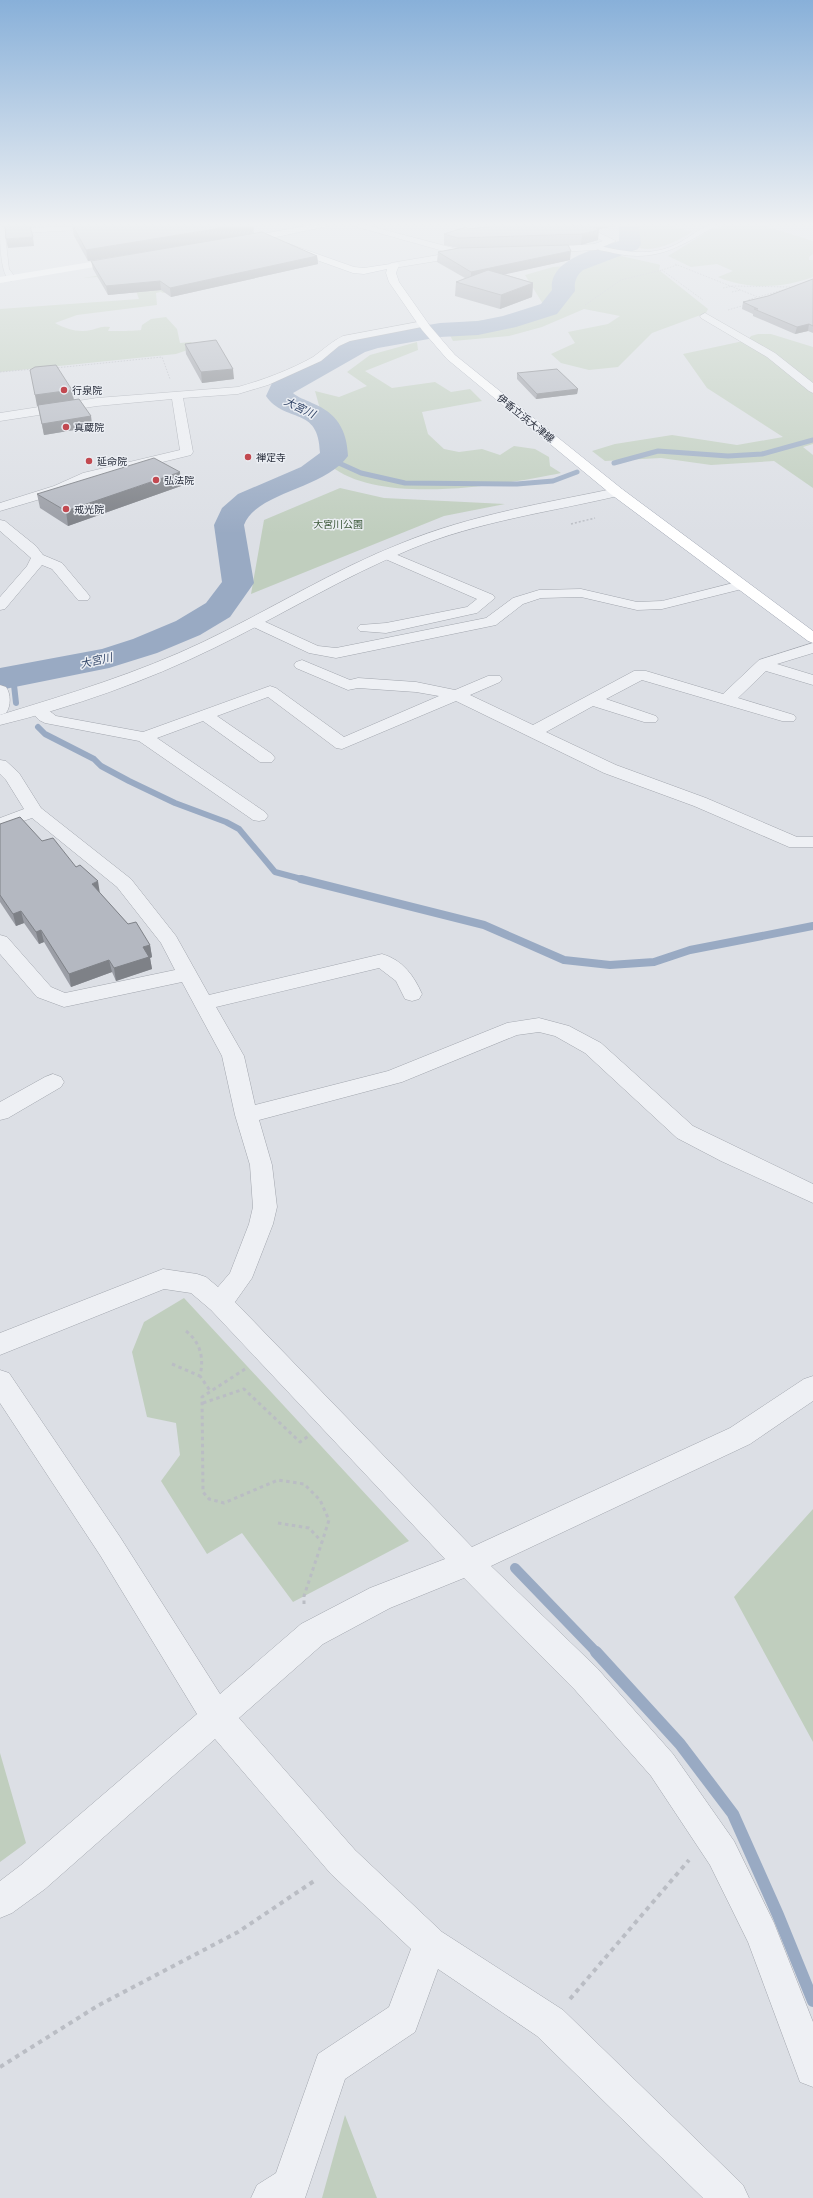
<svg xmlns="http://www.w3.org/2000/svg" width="813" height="2198" font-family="'Golos Text','Noto Sans JP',sans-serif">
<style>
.green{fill:#c0cebe}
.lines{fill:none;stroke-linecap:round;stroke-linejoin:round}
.stream-far4{stroke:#99aac3;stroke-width:5}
.stream-far3{stroke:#99aac3;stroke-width:6}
.stream-far2{stroke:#99aac3;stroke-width:8}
.stream-far1{stroke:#99aac3;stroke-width:10}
.stream{stroke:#99aac3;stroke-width:12}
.river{fill:#99aac3;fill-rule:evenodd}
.service-casing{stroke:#a2a6ae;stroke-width:1}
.minor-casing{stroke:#a2a6ae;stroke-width:1}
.tertiary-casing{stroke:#a2a6ae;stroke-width:1}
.primary-casing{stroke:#9ca2b0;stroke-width:1}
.path-far3{stroke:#babdc4;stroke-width:1;stroke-dasharray:1.5 1.5;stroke-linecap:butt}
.path-far2{stroke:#babdc4;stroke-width:1.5;stroke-dasharray:2 2;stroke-linecap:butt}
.path-far1{stroke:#babdc4;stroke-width:3;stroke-dasharray:3.5 3.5;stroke-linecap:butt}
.path{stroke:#babdc4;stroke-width:4;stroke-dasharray:4.5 4.5;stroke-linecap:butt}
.service{fill:#eef0f4;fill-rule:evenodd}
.minor{fill:#eef0f4;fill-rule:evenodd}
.tertiary{fill:#eef0f4;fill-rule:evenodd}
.secondary{fill:#fff;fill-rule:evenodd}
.primary{fill:#fff;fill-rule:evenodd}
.wall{fill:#9b9ea6}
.shaded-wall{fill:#7e8187}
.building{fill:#b4b8c1;stroke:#7e8187}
.poi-dot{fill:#c24950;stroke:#ebeef3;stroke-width:1.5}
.labels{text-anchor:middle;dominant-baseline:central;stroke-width:3;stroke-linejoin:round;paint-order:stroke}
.far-poi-label{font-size:10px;fill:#272c3a;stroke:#ebeef3;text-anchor:start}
.far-street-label{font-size:10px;fill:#272c3a;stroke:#ebeef3}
.far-park-label{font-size:10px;fill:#385535;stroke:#ebeef3}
.far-water-label{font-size:11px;font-style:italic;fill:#35486a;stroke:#ebeef3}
</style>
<rect width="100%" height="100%" fill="#dcdfe5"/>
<!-- green -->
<path class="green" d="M634,226H673L692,232C678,241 651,255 635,246L637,237L632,231Z
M726,226H765L813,241V254L809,257V260H813V277C784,288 747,290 718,277L733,271L717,264L691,267L668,256L712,229Z
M608,253L657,264L660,265L659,270L708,309L706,313L652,333L618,367L589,370L561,363L551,354L575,343L568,332L608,324L620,316L584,309L542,327L509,336L453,341L444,324L508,318L543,304L525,275L553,267L581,265Z
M156,266L178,290L163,293L159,291L160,292L156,293L157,305L77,315L55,323C66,329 79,333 91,330C99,328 102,326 110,327L108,331C115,331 137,331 141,330L142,325L151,319L166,317L177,329L180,343L191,342L196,347L176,354L0,372V309L139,299L135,288L102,282L97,277L83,278Z
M758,334H771L813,347V444L803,447L813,455V488L774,461L711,465L661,458L605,461L592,451L615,444L672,435L737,445L783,437L707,388L683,354L748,340L751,336Z
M417,342L418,350L365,371L392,388L435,382L451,392L470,389L482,401L422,412L428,434L444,449L459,452L482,449L500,455L514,446L535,449L549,457L550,466L561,473C503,485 380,506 331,466L341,457V440L320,409L315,391L339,397L367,386L347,372L370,355Z
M340,488L384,498L505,504L444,516L251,594L264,520Z
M184,1298L409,1541L293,1602L242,1533L207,1554L161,1481L180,1455L176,1423L147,1417L132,1352L144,1322Z
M813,1509V1742L734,1597Z
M0,1753L26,1843L0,1862Z
M345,2115L377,2198H322Z"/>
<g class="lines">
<!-- stream-far4 -->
<path class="stream-far4" d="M330,459L361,473L405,483L517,484L553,481L577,472
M614,463L658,451L728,456L762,454L813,440"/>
<!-- stream-far3 -->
<path class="stream-far3" d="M13,676L16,703
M38,727L45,734L94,759L101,766L129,781L175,803L226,822L239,829L275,872L305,880"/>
<!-- stream-far2 -->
<path class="stream-far2" d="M301,879L484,925L564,960L610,965L654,962L690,950L813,926"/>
<!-- stream-far1 -->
<path class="stream-far1" d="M515,1568L597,1653"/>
<!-- stream -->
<path class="stream" d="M596,1652L680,1744L733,1814L778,1915L813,2001"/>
<!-- river -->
<path class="river" d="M619,226H639L641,244L638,249L583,270C576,276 574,282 575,291L557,314L516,327L478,335L440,337L378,348L365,352L293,393C297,397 306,400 312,403C337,413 347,430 348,456C325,489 256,492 244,525L254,583L230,617L200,635L157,653L109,668L0,690V668L102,649L133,639L176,621L206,603L222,582L214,525L222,508L238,494L301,467L320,453C319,405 285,424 266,396L272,383L347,342L364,336L440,323L478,321L503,316L541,304L552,290C548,259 597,249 619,241Z"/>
<defs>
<path id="service" d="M707,226H716C680,246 657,263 613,253C607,251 598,251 593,247L596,245C625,252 650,257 677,244C688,238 696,231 707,226Z"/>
<path id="minor" d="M0,226L5,228L82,227L77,230L5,234L9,269L16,278L11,281C0,277 0,240 0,226Z
M354,226H370L457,249L458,251L467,250L472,253L467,256L394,268L389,265L391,263L450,253Z
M572,226H585L616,241L596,250L536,253V249L539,248L594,244L603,241Z
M705,313L775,353L813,383V393L809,391L767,357L701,318L700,316Z
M423,321L427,322L428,324L427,326L350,341L339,346L321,361L268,385L238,394L183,398L193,452L191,455L93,479L64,492L0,511V503L54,486L83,473L180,450L172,399L97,406L0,421V413L97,398L238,387C263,380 290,370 313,357C323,350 332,341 343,336Z
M0,520L5,521L36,546L43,555L62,563L88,594L90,597L88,600H78L52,569L42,565L5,609L0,610V597L27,566L31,558L0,531Z
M388,551L493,595L495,598L477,613L472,614L386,633L360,631L357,628L360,625L386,623L467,607L477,599L383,558L381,555Z
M741,581L746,582L748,585L746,588L662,609L637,610L581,597L541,598L523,604L496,625L336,658L309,653L249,625L246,622L249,619H259L318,646L336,648L486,618L513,598L539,590L581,589L637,602L662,601Z
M813,643V653L777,664L813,675V685L766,671L738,698L794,715L796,718L794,721H782L642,680L606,699L656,716L658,719L656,722H644L593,706L546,732L616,765L706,798L797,837H813V847H789L694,806L604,773L456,701L342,749L336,748L268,697L217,716L272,754L275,758L272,762H260L203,721L157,738L265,812L268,816L265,820L259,821L253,820L139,741L45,723L39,720L29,709L31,706H43L56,716L143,732L270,686L276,688L344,737L439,696L416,692L358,688L348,690L296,668L294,665L296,662L302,660L350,680L358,678L416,682L455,690L488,676H500L502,679L500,682L470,695L533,725L634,671H646L723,694L759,660Z
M0,685L6,687C11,694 11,706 6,713L0,715Z
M0,760L6,761L19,773L41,808L131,879L176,936L209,995L382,954C403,960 414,976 422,994L419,999L412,1001L405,999L396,981L379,968L216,1007L244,1056L255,1105L388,1071L507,1023L539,1018L569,1026L601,1043L693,1126L813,1184V1203L721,1161L677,1138L585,1053L555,1036L539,1032L517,1035L402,1082L259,1120L272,1165L277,1207L273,1224L252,1278L235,1302L472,1547L730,1428L804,1379L813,1376V1401L750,1444L491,1566L597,1668L673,1754L734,1841L774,1923L813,2022V2087L800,2082L748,1942L710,1865L651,1776L575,1690L464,1578L390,1608L323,1644L239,1718L355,1850L442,1932L563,2010L743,2185L749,2198H703L537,2036L438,1969L415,2032L345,2079L305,2198H251L257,2185L276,2173L318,2054L389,2007L411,1949L331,1874L215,1739L45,1889L12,1913L0,1918V1881L21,1865L197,1714L100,1555L0,1403V1370L9,1373L120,1537L220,1694L301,1624L370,1588L445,1559L211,1310L191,1293L164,1289L0,1355V1333L163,1269L197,1274L206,1277L218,1287L230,1273L249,1224L253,1207L250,1165L235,1115L222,1056L182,982L64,1007L37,997L0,954V935L7,937L51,987L65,993L175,970L161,943L117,887L32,818L0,829V818L24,809L6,780L0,774Z
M53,1074L61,1077L64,1082L61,1087L8,1118L0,1120V1102L45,1077Z"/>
<path id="tertiary" d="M617,488L622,489L624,492L622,495C551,512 479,521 411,549C343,577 280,616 214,648C147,681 73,707 0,725V715C69,694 138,673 203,642C270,610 333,570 402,543C470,515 545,503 617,488Z"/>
<path id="primary" d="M306,226H328L262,240L257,237L262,234Z
M289,244L354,267L364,268L397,263L399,265L396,273L399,282L430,326L455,355L622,489L813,631V643L808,641L612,495L447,359L422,330L389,282L386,273L387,269L364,274L353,273L286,249V245Z"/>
</defs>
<!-- service casing -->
<use href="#service" class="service-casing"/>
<!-- minor casing -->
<use href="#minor" class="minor-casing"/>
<!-- tertiary casing -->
<use href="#tertiary" class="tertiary-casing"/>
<!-- primary casing -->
<use href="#primary" class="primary-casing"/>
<!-- path-far3 -->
<path class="path-far3" d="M644,226L645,238
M675,264L758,297L790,288
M677,265L662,270L703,300
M723,288L733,286L790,287
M732,292L741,290
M753,302L748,300L757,297
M585,305L621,280L662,270
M728,310L745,305
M55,368L162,357L170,379
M0,372L34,369"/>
<!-- path-far2 -->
<path class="path-far2" d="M571,524L595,518"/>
<!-- path-far1 -->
<path class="path-far1" d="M186,1331C201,1343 204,1358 200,1376L211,1392
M172,1364L200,1376
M245,1369L202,1397L203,1492L209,1499L224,1503L278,1480L304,1484L320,1500L329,1520L322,1542
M203,1403L244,1389L300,1442L310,1435
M278,1523L309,1528L322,1542L304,1596V1607"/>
<!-- path -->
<path class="path" d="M570,1999L689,1860
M0,2067L99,2005L238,1932L317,1879"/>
<!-- service -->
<use href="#service" class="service"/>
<!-- minor -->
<use href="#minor" class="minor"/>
<!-- tertiary -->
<use href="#tertiary" class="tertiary"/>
<!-- secondary -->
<path class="secondary" d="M121,257L126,260L124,262L0,283V277Z"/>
<!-- primary -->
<use href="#primary" class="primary"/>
</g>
<!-- wall -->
<path class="wall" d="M72,226H253L254,234L88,261L74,236Z
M496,226H614L598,229V240L581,245H568L570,260L504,274L533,283L532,297L500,309L455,296L456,282L465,278L437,262L438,252L458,248L444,245V234L468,229Z
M317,256L318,264L171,297L161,290L108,295L93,269L91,261Z
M813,279V333L808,331L795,334L753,316V314L742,309L743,302L768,296Z
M185,344L234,379L202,383L186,354Z
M30,370L74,400L91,416L92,427L44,435Z
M517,373L578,389L577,394L536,399L517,379Z
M181,486L68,526L40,508L37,494Z
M0,824L42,841L76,867L128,924L150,945L152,957L150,958L152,969L116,981L112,972L71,987L44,942L39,944L24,923L16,926L0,902Z"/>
<!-- shaded-wall -->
<path class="shaded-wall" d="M233,226H253L254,234L88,261L86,250Z
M596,226H614L596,230Z
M599,230L598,240L581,245L582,234Z
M33,237L34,246L8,248L6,239Z
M571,251L570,260L471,282V272Z
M317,256L318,264L171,297L170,288Z
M160,281L161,290L108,295L106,286Z
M533,283L532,297L500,309L501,295Z
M809,324L808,331L795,334L797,327Z
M233,369L234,379L202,383L201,372Z
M578,389L577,394L536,399L537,394Z
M72,390L74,400L37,406L35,395Z
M91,416L92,427L44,435L42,424Z
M180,472L181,486L68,526L66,511Z
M98,881L100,894L92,884Z
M21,911L24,923L16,926L13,914Z
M41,930L44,942L39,944L36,932Z
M150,945L152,957L150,958L152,969L116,981L114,968L143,947Z
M109,960L112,972L71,987L69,974Z"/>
<!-- building -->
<path class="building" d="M5,226H30L33,237L6,239Z
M73,226H233L86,250Z
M496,226H593L599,230L582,234L458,238L444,234L466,227L468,229Z
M262,232L317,256L170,288L160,281L106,286L91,261Z
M568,245L571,251L471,272L438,252L459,248Z
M488,270L533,283L501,295L456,282Z
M813,279V326L809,324L797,327L754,309H758L743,302L768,296Z
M216,340L233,369L201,372L185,344Z
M56,365L72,390L35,395L30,370L35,367Z
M557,369L578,389L537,394L517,373Z
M79,399L91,416L42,424L38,405Z
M154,458L180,472L66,511L37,494Z
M20,817L42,841L53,838L76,867L80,865L98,881L92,884L128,924L136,922L150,945L143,947L149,957L114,968L109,960L69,974L41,930L36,932L21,911L13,914L0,895V824Z"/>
<!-- sky -->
<linearGradient id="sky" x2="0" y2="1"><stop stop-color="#88b0d9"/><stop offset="0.42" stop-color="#eff1f3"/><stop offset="1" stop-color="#eff1f3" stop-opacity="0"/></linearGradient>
<rect width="813" height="534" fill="url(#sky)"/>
<!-- markers -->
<g class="poi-dot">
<circle cx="64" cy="390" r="4"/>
<circle cx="66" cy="427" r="4"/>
<circle cx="248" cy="457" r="4"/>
<circle cx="89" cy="461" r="4"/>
<circle cx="156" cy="480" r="4"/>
<circle cx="66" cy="509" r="4"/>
</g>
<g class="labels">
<!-- far-poi labels -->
<g class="far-poi-label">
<text x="72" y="390">行泉院</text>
<text x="74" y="427">真蔵院</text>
<text x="256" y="457">禅定寺</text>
<text x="97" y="461">延命院</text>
<text x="164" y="480">弘法院</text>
<text x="74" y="509">戒光院</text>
</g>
<!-- far-street labels -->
<g class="far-street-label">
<text transform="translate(526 418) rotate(39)">伊香立浜大津線</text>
</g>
<!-- far-park labels -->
<g class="far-park-label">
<text x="338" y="524">大宮川公園</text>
</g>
<!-- far-water labels -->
<g class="far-water-label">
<text transform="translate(300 407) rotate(26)">大宮川</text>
<text transform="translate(96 660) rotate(-13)">大宮川</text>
</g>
</g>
</svg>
